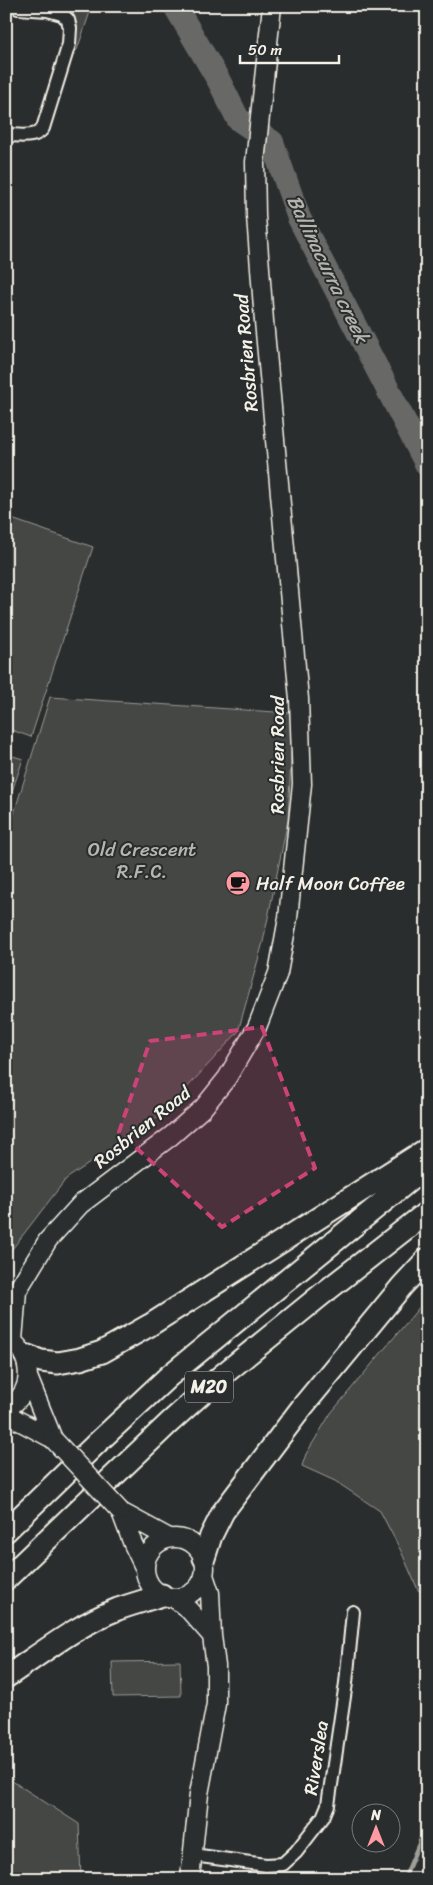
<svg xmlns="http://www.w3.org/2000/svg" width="433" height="1885" font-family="Sriracha,sans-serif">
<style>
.green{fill:#444645;stroke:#9c9c96}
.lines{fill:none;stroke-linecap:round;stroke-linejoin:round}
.stream{stroke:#9f9f9a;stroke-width:4}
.river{stroke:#676866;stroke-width:24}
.street-casing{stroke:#f4f1e8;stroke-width:16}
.secondary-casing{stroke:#f4f1e8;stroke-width:21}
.highway-casing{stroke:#f4f1e8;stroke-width:25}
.street{stroke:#2a2d2e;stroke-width:12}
.secondary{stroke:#2a2d2e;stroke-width:18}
.highway{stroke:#2a2d2e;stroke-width:21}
.secondary-bridge-casing{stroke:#f4f1e8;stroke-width:21;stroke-linecap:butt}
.secondary-bridge{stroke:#2a2d2e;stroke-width:18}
.marked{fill:#cc4377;fill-opacity:0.2;stroke:#cc4377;stroke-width:4;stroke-dasharray:10 6;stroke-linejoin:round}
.labels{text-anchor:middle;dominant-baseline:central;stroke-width:4;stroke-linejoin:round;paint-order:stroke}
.shield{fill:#2a2d2e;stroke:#b7b6b0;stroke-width:1}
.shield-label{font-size:18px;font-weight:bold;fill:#f4f1e8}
.street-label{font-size:19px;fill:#f4f1e8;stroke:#2a2d2e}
.park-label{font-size:19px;fill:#b6b5af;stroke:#2a2d2e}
.poi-label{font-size:19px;fill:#f4f1e8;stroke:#2a2d2e;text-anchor:start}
.water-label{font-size:20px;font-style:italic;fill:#b5b3ae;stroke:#2a2d2e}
</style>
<rect width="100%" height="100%" fill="#2a2d2e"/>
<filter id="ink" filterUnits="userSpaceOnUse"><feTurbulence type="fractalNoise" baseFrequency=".02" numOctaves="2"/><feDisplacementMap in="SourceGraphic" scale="10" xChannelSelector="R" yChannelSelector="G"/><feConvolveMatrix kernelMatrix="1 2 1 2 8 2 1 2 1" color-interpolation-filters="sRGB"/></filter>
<g filter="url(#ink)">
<!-- green -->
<path class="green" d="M57,6H92L77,50H74C76,29 83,12 57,6Z
M6,517L93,547L31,737L6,728Z
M50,697L290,713L292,736L288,820L263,942L238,1032L163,1114L66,1179L6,1257V839Z
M6,754L23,759L6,809Z
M427,1298V1595L418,1590L401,1551L380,1511L335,1481L302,1466L306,1454L331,1413Z
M180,1661L181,1696L113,1697L112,1662Z
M6,1777L79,1824L81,1879H6Z"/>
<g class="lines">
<!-- stream -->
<path class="stream" d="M404,1879L427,1824"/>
<!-- river -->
<path class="river" d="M175,6L219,81L238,119L272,142L299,218L427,465"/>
<defs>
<path id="street" d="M6,135C19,135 36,139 43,128L69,44L70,28L68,20L62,14L47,10L18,8
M193,1855L266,1865L283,1864L296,1852L323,1817L328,1805L346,1683L353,1612"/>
<path id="secondary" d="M6,1304L17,1291L48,1240L81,1204L171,1136L203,1108L227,1078L257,1027L278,973L288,918L302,784L299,699L264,321L256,216L255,162L272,6
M6,1337C34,1352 36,1394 6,1408
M13,1340L17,1291
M28,1377L53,1439
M6,1414L53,1439
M121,1512L133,1544L144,1567
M121,1512L169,1538
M145 1568a30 30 0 1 1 60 0a30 30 0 1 1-60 0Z
M174,1598L189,1610L212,1636
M190,1879L199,1794L216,1704V1666L212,1636L210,1593L204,1575"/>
<path id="highway" d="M25,1355L41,1361L58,1363L80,1359L102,1352L150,1325L427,1149
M6,1531L97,1443L169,1376L427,1166
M204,1558L211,1536L223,1512L303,1406L402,1286L427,1259
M6,1579L169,1423L220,1377L321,1295L427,1212
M6,1677C42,1653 77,1625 118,1609C132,1604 147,1600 162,1595"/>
</defs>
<!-- street casing -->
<use href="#street" class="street-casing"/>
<!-- secondary casing -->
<use href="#secondary" class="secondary-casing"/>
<!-- highway casing -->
<use href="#highway" class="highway-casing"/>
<!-- street -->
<use href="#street" class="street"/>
<!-- secondary -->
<use href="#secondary" class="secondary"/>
<!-- highway -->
<use href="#highway" class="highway"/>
<defs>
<path id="secondary-bridge" d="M53,1439L121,1512"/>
</defs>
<!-- secondary-bridge casing -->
<use href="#secondary-bridge" class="secondary-bridge-casing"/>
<!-- secondary-bridge -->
<use href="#secondary-bridge" class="secondary-bridge"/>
</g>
</g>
<!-- marked area -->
<path class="marked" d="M262,1027L315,1168L222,1227L119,1132L150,1041Z"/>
<!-- icons -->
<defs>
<symbol id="cafe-disc" viewBox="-11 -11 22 22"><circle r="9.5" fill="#ff9aa2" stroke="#2a2d2e"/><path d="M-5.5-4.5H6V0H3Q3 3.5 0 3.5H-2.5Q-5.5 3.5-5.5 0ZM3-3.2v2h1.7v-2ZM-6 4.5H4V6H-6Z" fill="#111"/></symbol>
</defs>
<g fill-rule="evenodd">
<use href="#cafe-disc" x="224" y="869" width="28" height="28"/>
</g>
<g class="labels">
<!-- shield labels -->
<rect class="shield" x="185" y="1371.5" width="48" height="31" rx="4"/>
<g class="shield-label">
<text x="209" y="1387">M20</text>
</g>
<!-- street labels -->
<g class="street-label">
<text transform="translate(246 353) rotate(-95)">Rosbrien Road</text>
<text transform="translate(277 755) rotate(-90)">Rosbrien Road</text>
<text transform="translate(142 1127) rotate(-39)">Rosbrien Road</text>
<text transform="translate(316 1758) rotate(-81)">Riverslea</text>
</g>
<!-- park labels -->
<g class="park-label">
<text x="142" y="849">Old Crescent<tspan x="142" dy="22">R.F.C.</tspan></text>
</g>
<!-- poi labels -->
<g class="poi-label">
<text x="256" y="883">Half Moon Coffee</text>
</g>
<!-- water labels -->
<g class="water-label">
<text transform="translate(328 269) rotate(64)">Ballinacurra creek</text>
</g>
</g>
<!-- margin -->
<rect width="433" height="1885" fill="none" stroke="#2a2d2e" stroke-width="25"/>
<rect x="12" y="12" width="408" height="1860" fill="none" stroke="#f4f1e8" stroke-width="2" filter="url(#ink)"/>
<!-- north arrow -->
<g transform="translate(376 1828)"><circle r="24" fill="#2a2d2e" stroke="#7b7b78"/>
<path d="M0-4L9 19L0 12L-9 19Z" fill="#ff9aa2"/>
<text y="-8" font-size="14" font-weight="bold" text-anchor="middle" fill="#f4f1e8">N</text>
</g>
<!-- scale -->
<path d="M240 55v8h99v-8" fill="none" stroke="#f4f1e8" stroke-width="2.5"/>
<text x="248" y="55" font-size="15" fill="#f4f1e8" stroke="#2a2d2e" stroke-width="4" paint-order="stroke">50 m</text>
</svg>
